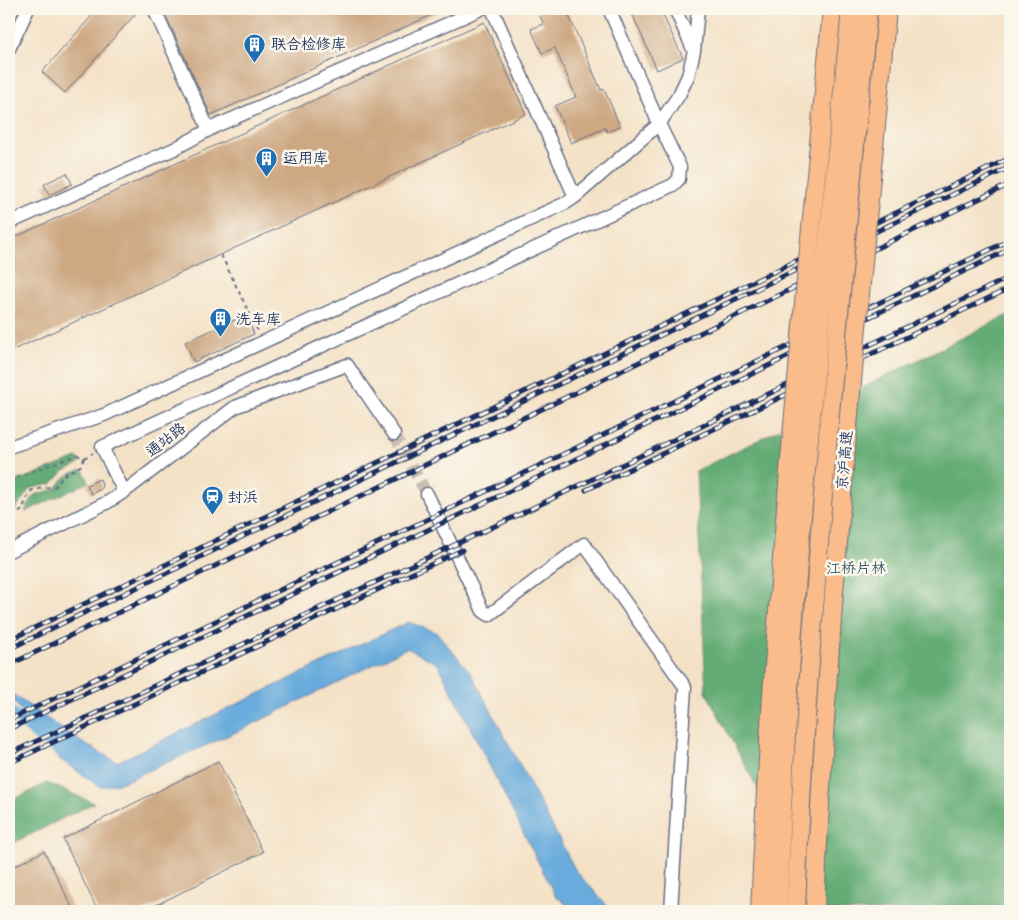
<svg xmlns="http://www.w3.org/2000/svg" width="1019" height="920" font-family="'Balsamiq Sans','LXGW WenKai TC',sans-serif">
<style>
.forest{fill:#64ac74;stroke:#406e69}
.water{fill:#67abdc;stroke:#416d9d}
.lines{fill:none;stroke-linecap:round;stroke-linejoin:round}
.canal{stroke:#67abdc;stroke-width:10}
.building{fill:#cda883}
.minor-tunnel{stroke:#c9beb2;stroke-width:12;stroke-dasharray:12 6;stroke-linecap:butt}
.minor-casing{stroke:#676e83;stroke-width:15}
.highway-casing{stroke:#676e83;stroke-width:20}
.path{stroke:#676e83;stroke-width:2;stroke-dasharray:4 4;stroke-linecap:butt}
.minor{stroke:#fff;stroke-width:12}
.highway{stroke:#f9bc8a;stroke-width:18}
.rail-casing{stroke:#1b2f5e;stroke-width:5}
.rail{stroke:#fbf7ec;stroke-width:3;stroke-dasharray:9;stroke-linecap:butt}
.highway-bridge-casing{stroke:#676e83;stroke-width:20;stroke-linecap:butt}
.highway-bridge{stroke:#f9bc8a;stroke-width:18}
.labels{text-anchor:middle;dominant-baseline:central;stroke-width:5;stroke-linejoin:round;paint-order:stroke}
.poi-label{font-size:15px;fill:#1b2f5e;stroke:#fbf7ec;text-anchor:start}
.street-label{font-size:15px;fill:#1b2f5e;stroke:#fbf7ec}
.park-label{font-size:15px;fill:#385d6a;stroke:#fbf7ec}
</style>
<rect width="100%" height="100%" fill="#fbf7ec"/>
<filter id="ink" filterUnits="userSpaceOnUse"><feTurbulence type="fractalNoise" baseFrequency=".02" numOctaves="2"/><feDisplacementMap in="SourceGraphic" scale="10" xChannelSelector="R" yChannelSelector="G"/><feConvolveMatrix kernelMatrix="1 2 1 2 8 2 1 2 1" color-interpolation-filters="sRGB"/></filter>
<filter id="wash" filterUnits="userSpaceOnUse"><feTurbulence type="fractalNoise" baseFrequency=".0096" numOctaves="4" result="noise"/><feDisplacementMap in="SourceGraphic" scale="20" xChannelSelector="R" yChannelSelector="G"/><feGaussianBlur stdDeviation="1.12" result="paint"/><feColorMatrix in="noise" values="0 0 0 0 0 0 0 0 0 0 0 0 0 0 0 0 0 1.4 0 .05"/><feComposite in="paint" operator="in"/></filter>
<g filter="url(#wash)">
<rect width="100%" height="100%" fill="#f4e2c7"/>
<!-- forest -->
<path class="forest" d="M1010,314V911H823L706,692L696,471Z
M77,458L80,461L79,464L64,471L52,484L30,488L15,510L9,512V484Z
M83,470L89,482L25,512L34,495L56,489L64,478L72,473Z
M47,783L94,803L9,845V802Z"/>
<!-- water -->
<path class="water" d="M408,622L436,632L471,673L576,871L612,911H574L555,895L438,664L407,648L243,729L123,782L100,787L57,757L9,695V689L11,693L78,740L117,762Z"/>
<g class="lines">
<!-- canal -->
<path class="canal" d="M9,710L38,737L53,745"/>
</g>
<g id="blocks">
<!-- building -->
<path class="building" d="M98,9H140L65,93L42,72Z
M163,9H445L211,115Z
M536,9H566L601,90L604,89L620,126L607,132L605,128L571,143L555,106L576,97L555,48L542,53L531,29L544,24Z
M630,9H660L683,58L657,70Z
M484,22L526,114L9,352V240Z
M67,173L72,184L49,195L44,184Z
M246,315L254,334L194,362L185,342Z
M100,479L102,484L101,489L91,494L87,485Z
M218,761L263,852L144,911H98L63,839Z
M44,851L74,911H9V869Z"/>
</g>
</g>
<g filter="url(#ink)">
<use href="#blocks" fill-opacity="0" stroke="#676e83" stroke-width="1"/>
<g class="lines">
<!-- minor-tunnel -->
<path class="minor-tunnel" d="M394,434L427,494"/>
<defs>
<path id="minor" d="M154,9L209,130
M492,9L575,197
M675,9L693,49
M9,49L28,9
M9,223L174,149L216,126L481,9
M9,447L104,415L566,203L575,197L659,124L679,95L688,76L694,51L698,9
M124,492L102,447L673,185L679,179L680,167L659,124L609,9
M427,494L483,611L489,615L584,544L685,687L671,911
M9,551L108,502L124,492L235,407L347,365L394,434"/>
<path id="highway" d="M873,157L887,9"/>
</defs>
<!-- minor casing -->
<use href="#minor" class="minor-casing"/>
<!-- highway casing -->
<use href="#highway" class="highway-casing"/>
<!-- path -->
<path class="path" d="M221,255L259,333
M84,458L93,453
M9,480L77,455L84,458L82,465C67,474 67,470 56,486L32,490C22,502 27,513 9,517"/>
<!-- minor -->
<use href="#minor" class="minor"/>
<!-- highway -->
<use href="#highway" class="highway"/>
<defs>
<path id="rail" d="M586,490L1010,288
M9,640L1010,158
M9,649L1010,167
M9,665L1010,184
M9,720L1010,240
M9,729L516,488L1010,249
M9,754L514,517L1010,277
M9,763L462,550"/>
</defs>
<!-- rail casing -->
<use href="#rail" class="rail-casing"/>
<!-- rail -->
<use href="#rail" class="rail"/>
<defs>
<path id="highway-bridge" d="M760,911C773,609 803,309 832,9
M778,911C787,610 822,309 851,9
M796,911C800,802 807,693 816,584C830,392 850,200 868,9
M815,911C825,659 849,408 873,157"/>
</defs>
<!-- highway-bridge casing -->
<use href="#highway-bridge" class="highway-bridge-casing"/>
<!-- highway-bridge -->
<use href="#highway-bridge" class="highway-bridge"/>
</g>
</g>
<!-- icons -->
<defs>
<symbol id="building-pin" viewBox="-11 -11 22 30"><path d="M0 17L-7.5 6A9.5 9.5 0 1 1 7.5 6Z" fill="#1f6fb2" stroke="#fbf7ec"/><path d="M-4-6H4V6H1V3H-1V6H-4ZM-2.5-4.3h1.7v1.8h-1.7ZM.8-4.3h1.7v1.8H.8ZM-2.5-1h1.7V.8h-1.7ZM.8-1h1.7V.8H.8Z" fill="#fff"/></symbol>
<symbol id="station-pin" viewBox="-11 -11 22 30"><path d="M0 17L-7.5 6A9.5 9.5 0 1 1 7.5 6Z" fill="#1f6fb2" stroke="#fbf7ec"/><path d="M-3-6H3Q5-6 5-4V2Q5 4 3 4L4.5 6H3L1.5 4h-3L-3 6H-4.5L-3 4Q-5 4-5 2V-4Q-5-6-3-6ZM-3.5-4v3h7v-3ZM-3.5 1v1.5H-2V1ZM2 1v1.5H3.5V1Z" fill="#fff"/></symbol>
</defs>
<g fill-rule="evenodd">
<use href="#building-pin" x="242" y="32" width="25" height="34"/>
<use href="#building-pin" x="254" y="146" width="25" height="34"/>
<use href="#building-pin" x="208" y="306" width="25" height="34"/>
<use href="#station-pin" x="200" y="484" width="25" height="34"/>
</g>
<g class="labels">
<!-- poi labels -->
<g class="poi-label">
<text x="271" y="44">联合检修库</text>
<text x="283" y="158">运用库</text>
<text x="236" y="319">洗车库</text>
<text x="228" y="497">封浜</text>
</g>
<!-- street labels -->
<g class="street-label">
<text transform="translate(166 440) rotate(-38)">通站路</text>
<text transform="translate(845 460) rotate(-85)">京沪高速</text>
</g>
<!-- park labels -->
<g class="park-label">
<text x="856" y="568">江桥片林</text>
</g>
</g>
<!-- margin -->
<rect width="1019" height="920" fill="none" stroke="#fbf7ec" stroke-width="30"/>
</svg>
